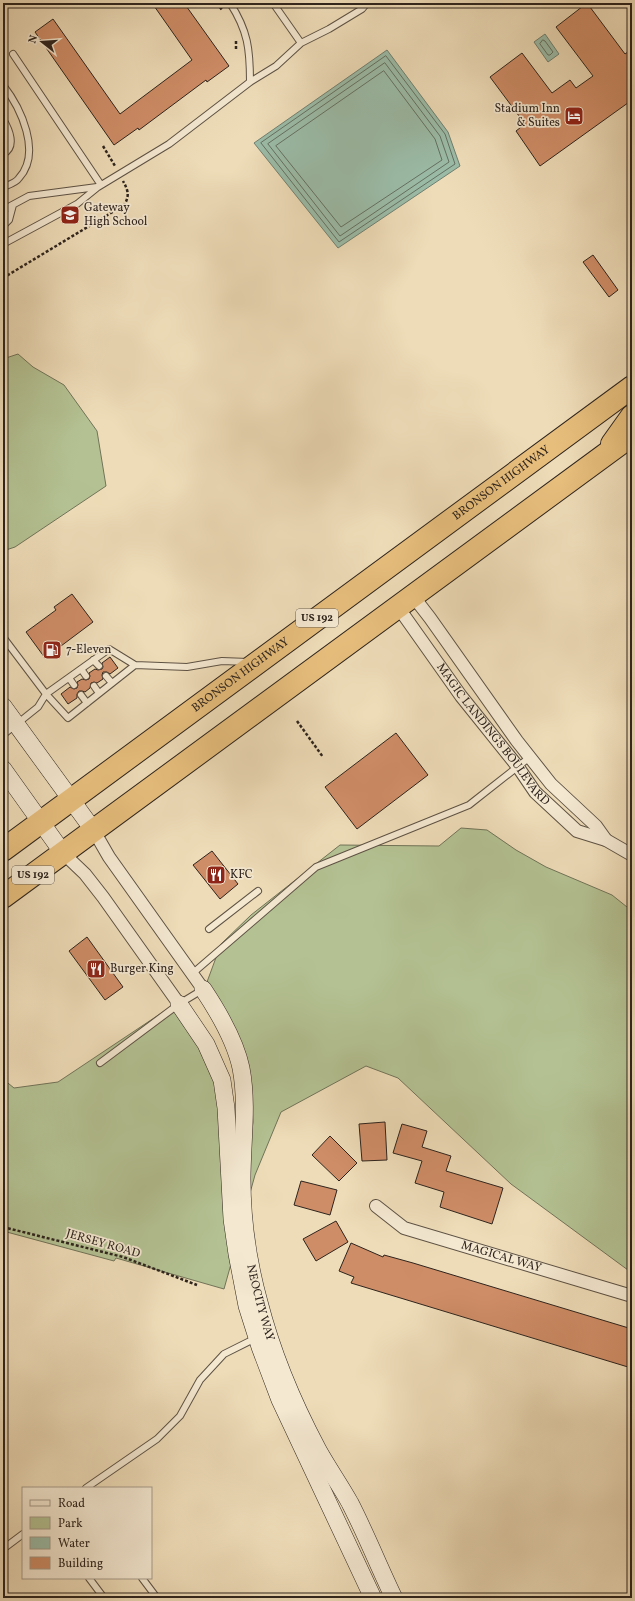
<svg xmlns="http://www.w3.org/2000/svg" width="635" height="1601" font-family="Vollkorn,serif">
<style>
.green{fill:#b4c293;stroke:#717358}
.water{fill:#9bbca8;stroke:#6f7f70}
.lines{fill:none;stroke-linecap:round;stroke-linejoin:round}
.shore{stroke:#647062;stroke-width:1}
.building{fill:#cf8d67;stroke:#2e241d}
.lane-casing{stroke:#5e5244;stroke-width:8}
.street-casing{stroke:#5e5244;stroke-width:14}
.secondary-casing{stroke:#2e241d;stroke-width:18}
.highway-casing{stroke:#2e241d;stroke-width:24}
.path{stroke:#2e241d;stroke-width:2.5;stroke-dasharray:3 2;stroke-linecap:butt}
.lane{stroke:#f4e8d1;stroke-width:6}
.street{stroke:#f4e8d1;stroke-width:12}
.secondary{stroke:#f4e8d1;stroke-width:17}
.highway{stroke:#e7be7c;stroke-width:22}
.labels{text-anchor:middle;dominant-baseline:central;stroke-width:3.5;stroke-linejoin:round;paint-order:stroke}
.shield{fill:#f4e8d1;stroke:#695f53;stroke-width:1}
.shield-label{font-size:11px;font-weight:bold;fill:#2e241d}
.poi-label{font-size:12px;fill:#2e241d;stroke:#f4e8d1;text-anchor:start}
.street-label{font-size:12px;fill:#2e241d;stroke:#f4e8d1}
</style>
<rect width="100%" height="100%" fill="#eedcb8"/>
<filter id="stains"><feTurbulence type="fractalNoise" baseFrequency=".005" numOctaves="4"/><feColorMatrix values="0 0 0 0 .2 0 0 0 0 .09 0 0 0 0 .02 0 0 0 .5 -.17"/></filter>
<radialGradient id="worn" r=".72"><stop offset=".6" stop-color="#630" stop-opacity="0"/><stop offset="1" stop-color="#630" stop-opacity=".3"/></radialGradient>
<!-- green -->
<path class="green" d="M18,354L33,367L64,385L97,431L106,486L15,547L3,551V359Z
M461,828L487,830L516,850L546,867L612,895L632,911V1273L511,1184L398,1078L366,1066L281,1112L255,1175L250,1193V1149L253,1122L251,1090L207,982L221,944L251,915L340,845L439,846Z
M172,1006L199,1046L214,1081L218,1108L224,1219L231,1264L224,1289L116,1258L114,1261L3,1231V1079L14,1088L58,1082Z"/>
<!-- water -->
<path class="water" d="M545,34L559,54L548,62L534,42Z
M387,50L448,132L460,166L338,248L254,143Z"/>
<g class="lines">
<!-- shore -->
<path class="shore" d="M543,40L545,41L553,52L550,55H548L540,44Z
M386,56L445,134L455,164L339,242L261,143Z
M385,63L440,136L449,162L340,236L268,144Z
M384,71L435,139L442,160L341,227L276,146Z"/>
</g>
<!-- building -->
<path class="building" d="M152,3H184L229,66L207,82L206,80L139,130L138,128L114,145L35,32L53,19L120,114L192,60Z
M587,3L625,54L632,49V100L540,166L516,131L525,124L490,77L522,53L552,93L570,80L576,88L593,76L556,27Z
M593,255L618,290L609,297L583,262Z
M72,594L93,622L45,658L26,632L56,610L54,607Z
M110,657L118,668L110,674L107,672H103L102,675L103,679L97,683L94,682L91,683L90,688L85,692L82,691H79L77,694V698L68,704L61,694L70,687L74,689L77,688L78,685L77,682L82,679L86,680L89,679L90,676L89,673L95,669L98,670L102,669L103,667L102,663Z
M396,733L428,775L357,829L325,787Z
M212,851L238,884L220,899L193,865Z
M87,937L123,987L105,1000L69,951Z
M385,1122L387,1160L362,1161L359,1124Z
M402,1124L427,1131L422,1147L451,1156L446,1171L503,1188L492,1224L440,1207L444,1192L415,1183L422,1161L393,1153Z
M330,1136L357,1163L339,1181L312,1155Z
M301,1181L337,1190L330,1215L294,1205Z
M336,1221L348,1242L316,1261L303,1239Z
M351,1243L383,1257L384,1255L413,1263L632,1329V1355L628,1367L351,1283L354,1277L339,1271Z"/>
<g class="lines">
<defs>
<path id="lane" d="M230,3C248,31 250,49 250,82
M273,3L301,43
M13,54L101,185
M3,85C21,108 42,153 19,178C16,183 8,185 3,187
M3,119C9,129 17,147 3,154
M3,210L29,196L97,187
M3,226L9,220L13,205
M3,244L77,204L98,187L169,144L250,82L276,66L301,43L329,29L362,9L367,3
M3,637L46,694L109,649L135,665
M93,660L99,666
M81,669L86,676
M106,676L112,683
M69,678L74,685
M94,686L99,693
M81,695L87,703
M3,735L38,707L46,694L68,718L135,665L187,667L222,661L248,662
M209,929L258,891
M193,973L316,867L469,805L530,757
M100,1063L179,1004L202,990
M86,1488L157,1439L180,1416L200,1380L224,1354L256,1338
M3,1549L23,1534
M89,1578L104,1598
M142,1578L157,1598"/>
<g id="street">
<path d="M413,596L430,618L517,741L551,784L596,826L606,840"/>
<path id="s1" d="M398,607L461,696L518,767L535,792L577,831L606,840L632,855"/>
<path d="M94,831L109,857L203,989"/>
<path d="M63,853L85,874L103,897L179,1004"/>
<path id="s2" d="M376,1206L404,1228L632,1296"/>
</g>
<g id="secondary">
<path d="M3,706L94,831"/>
<path d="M3,769L63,853"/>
<path id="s3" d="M203,989C219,1013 235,1040 241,1068C248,1105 242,1142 242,1179C242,1220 248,1262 259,1302C272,1353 293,1403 318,1450C328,1468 340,1485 350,1503C366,1534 379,1567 394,1598"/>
<path d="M179,1004L206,1044L222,1080L226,1108L232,1219L237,1254L247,1306L260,1347L280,1400L373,1598"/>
</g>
<g id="highway">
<path d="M612,444L632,416"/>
<path id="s4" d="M3,850L632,387"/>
<path d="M3,897L632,435"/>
</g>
</defs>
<!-- lane casing -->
<use href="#lane" class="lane-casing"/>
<!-- street casing -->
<use href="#street" class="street-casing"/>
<!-- secondary casing -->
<use href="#secondary" class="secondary-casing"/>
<!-- highway casing -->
<use href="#highway" class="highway-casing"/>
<!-- path -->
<path class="path" d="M217,3L222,10
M236,41V50
M103,146L115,166
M3,278L124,205C130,196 128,190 123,181
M297,721L323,757
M3,1227L123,1257L197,1285"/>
<!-- lane -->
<use href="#lane" class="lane"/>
<!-- street -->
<use href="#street" class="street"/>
<!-- secondary -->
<use href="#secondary" class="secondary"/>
<!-- highway -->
<use href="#highway" class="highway"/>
</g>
<!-- icons -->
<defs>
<symbol id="hotel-square" viewBox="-11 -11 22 22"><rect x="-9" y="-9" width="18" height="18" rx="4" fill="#8f2418" stroke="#f4e8d1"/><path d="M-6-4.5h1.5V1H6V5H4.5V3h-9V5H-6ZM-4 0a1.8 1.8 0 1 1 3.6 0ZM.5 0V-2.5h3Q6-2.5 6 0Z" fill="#fff"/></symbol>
<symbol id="school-square" viewBox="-11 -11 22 22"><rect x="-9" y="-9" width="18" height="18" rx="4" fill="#8f2418" stroke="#f4e8d1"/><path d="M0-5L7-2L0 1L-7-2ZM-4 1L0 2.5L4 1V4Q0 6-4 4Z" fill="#fff"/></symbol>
<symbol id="fuel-square" viewBox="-11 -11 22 22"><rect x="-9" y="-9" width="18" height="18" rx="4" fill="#8f2418" stroke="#f4e8d1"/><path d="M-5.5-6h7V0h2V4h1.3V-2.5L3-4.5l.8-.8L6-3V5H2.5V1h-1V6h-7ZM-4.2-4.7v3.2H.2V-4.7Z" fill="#fff"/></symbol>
<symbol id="restaurant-square" viewBox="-11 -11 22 22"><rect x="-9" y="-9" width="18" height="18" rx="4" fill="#8f2418" stroke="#f4e8d1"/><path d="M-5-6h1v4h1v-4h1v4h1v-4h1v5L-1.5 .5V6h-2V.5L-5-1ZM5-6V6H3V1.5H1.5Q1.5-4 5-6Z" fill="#fff"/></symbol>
</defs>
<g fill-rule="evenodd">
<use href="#hotel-square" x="563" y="105" width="22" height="22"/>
<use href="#school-square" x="59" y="204" width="22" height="22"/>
<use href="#fuel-square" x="41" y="639" width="22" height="22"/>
<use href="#restaurant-square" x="205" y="864" width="22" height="22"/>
<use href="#restaurant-square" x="85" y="958" width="22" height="22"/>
</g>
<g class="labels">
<!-- shield labels -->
<g class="shield">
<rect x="296" y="609" width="42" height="18" rx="3"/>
<rect x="12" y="866" width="42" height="18" rx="3"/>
</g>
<g class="shield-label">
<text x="317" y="618">US 192</text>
<text x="33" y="875">US 192</text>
</g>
<!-- poi labels -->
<g class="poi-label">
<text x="560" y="109" text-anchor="end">Stadium Inn<tspan x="560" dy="14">&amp; Suites</tspan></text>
<text x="84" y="208">Gateway<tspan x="84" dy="14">High School</tspan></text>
<text x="66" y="650">7-Eleven</text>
<text x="230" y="875">KFC</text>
<text x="110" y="969">Burger King</text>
</g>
<!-- street labels -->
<g class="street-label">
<text stroke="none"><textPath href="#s4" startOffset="619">BRONSON HIGHWAY</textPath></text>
<text stroke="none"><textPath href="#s4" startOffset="295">BRONSON HIGHWAY</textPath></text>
<text stroke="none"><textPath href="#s1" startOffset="159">MAGIC LANDINGS BOULEVARD</textPath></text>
<text transform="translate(103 1244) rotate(16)">JERSEY ROAD</text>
<text stroke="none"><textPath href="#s2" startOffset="137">MAGICAL WAY</textPath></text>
<text stroke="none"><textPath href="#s3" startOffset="325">NEOCITY WAY</textPath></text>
</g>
</g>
<!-- margin -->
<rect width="635" height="1601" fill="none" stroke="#eedcb8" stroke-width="16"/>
<rect x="4" y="4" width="627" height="1593" fill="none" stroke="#2e241d" stroke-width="2"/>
<rect x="8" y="8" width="619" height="1585" fill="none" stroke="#2e241d"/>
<!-- legend -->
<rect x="22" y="1487" width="130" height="92" fill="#f4e8d1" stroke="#a59a89"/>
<rect x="30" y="1500" width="20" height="6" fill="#f4e8d1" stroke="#a59a89"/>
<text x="58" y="1507" font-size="12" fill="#2e241d">Road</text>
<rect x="30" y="1517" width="20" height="12" fill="#b4c293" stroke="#a59a89"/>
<text x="58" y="1527" font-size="12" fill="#2e241d">Park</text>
<rect x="30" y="1537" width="20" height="12" fill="#9bbca8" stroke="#a59a89"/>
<text x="58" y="1547" font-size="12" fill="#2e241d">Water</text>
<rect x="30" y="1557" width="20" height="12" fill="#cf8d67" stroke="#a59a89"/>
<text x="58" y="1567" font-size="12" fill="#2e241d">Building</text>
<!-- north arrow -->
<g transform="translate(42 42) rotate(287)" stroke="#f4e8d1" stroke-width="3" paint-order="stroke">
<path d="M0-3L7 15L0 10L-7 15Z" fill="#2e241d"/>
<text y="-6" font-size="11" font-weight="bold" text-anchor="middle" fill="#2e241d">N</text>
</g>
<rect width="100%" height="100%" filter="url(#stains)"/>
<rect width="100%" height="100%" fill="url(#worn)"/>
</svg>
